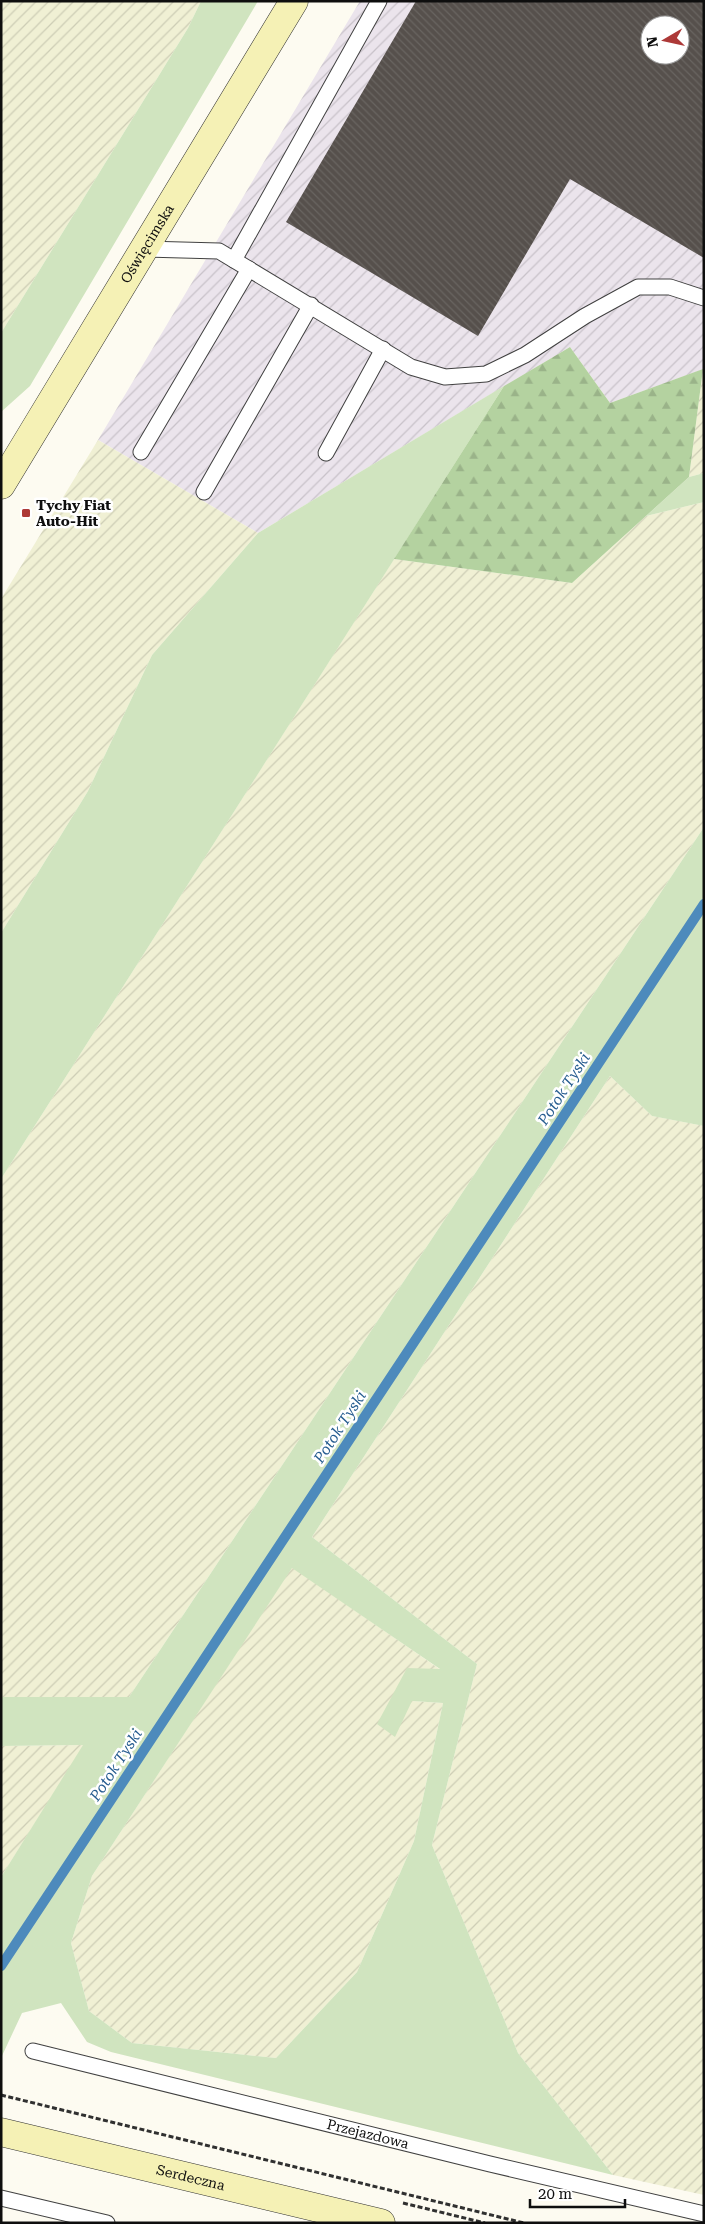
<svg xmlns="http://www.w3.org/2000/svg" width="705" height="2224" font-family="'Roboto Serif',serif">
<style>
.industrial{fill:url(#industrial-furrows);fill-rule:evenodd}
.farmland{fill:url(#farmland-furrows)}
.grass{fill:#d0e4bf;fill-rule:evenodd}
.forest{fill:url(#forest-firs)}
.lines{fill:none;stroke-linecap:round;stroke-linejoin:round}
.stream{stroke:#4d8abc;stroke-width:10}
.building{fill:url(#building-back-hatch);fill-rule:evenodd}
.lane-casing{stroke:#414141;stroke-width:17}
.secondary-casing{stroke:#303030;stroke-width:29}
.path{stroke:#303030;stroke-width:3;stroke-dasharray:5 2.5;stroke-linecap:butt}
.lane{stroke:#fff;stroke-width:15}
.secondary{stroke:#f5f1b5;stroke-width:28}
.poi-dot{fill:#ad3938;stroke:#fff;stroke-width:2}
.labels{text-anchor:middle;dominant-baseline:central;stroke-width:5;stroke-linejoin:round;paint-order:stroke}
.street-label{font-size:14px;fill:#0e0e0e;stroke:#fff}
.poi-label{font-size:14px;font-weight:bold;fill:#0e0e0e;stroke:#fff;text-anchor:start}
.water-label{font-size:15px;font-style:italic;fill:#275d90;stroke:#fff}
</style>
<defs>
<pattern id="industrial-furrows" width="10" height="10" patternUnits="userSpaceOnUse" patternTransform="scale(1.25)"><rect width="10" height="10" fill="#ebe4ec"/><path d="M-1 1l2-2M0 10L10 0M9 11l2-2" fill="none" stroke="#c8c2c9"/></pattern>
<pattern id="farmland-furrows" width="10" height="10" patternUnits="userSpaceOnUse" patternTransform="scale(1.25)"><rect width="10" height="10" fill="#f0f0d4"/><path d="M-1 1l2-2M0 10L10 0M9 11l2-2" fill="none" stroke="#cdcdb5"/></pattern>
<pattern id="forest-firs" width="22" height="20" patternUnits="userSpaceOnUse" patternTransform="scale(1.25)"><rect width="22" height="20" fill="#b4d2a0"/><path d="M5 1l3.5 6h-7zM16 11l3.5 6h-7z" fill="#9ab389"/></pattern>
<pattern id="building-back-hatch" width="6" height="6" patternUnits="userSpaceOnUse" patternTransform="scale(1.25)"><rect width="6" height="6" fill="#56504c"/><path d="M-1 5l2 2M0 0l6 6M5-1l2 2" fill="none" stroke="#696561"/></pattern>
</defs>
<rect width="100%" height="100%" fill="#fdfbf1"/>
<!-- industrial -->
<path class="industrial" d="M360,1H704V369L610,403L570,347L258,533L98,440ZM650,25H680V55H650Z"/>
<!-- farmland -->
<path class="farmland" d="M1,1H201L188,28L1,333Z
M703,369L704,473L689,477Z
M98,440L258,533L152,655L88,791L1,933V599Z
M704,502V827L129,1697H1V1179L394,559L572,583L646,516Z
M610,1076L652,1116L704,1126V2195L613,2175L518,2053L432,1845L477,1664L312,1537Z
M292,1567L441,1670L412,1701L443,1703L414,1841L357,1972L276,2058L132,2043L89,2011L71,1943L92,1876Z
M84,1745L1,1877V1746Z"/>
<!-- grass -->
<path class="grass" d="M201,1H258L30,386L1,412V333L188,28Z
M504,386L1,1179V933L88,791L152,655L258,533Z
M704,473V502L646,516L689,477Z
M704,827V1126L652,1116L610,1076L312,1537L477,1664L432,1845L518,2053L613,2175L111,2052L87,2042L61,2003L22,2013L1,2058V1877L83,1745L1,1746V1697H129ZM292,1568L440,1669L407,1668L377,1724L395,1737L412,1701L443,1703L414,1841L357,1972L276,2058L132,2043L89,2011L71,1943L92,1876Z"/>
<!-- forest -->
<path class="forest" d="M570,347L610,403L703,369L689,477L572,583L394,559L504,386Z"/>
<g class="lines">
<!-- stream -->
<path class="stream" d="M1,1966L704,904"/>
</g>
<!-- building -->
<path class="building" d="M416,1H704V258L570,179L478,336L286,222ZM650,25H680V55H650Z"/>
<g class="lines">
<defs>
<g id="lane">
<path d="M145,249L219,251L411,367L445,377L486,374L525,355L585,316L638,287H670L704,298"/>
<path d="M234,260L379,1"/>
<path d="M141,452L249,269"/>
<path d="M326,453L383,349"/>
<path d="M204,492L311,305"/>
<path id="s1" d="M33,2051L490,2164L704,2214"/>
<path d="M1,2198L107,2223"/>
</g>
<g id="secondary">
<path id="s2" d="M1,485L294,1"/>
<path id="s3" d="M1,2132L381,2223"/>
</g>
</defs>
<!-- lane casing -->
<use href="#lane" class="lane-casing"/>
<!-- secondary casing -->
<use href="#secondary" class="secondary-casing"/>
<!-- path -->
<path class="path" d="M1,2095L524,2223
M403,2203L485,2223"/>
<!-- lane -->
<use href="#lane" class="lane"/>
<!-- secondary -->
<use href="#secondary" class="secondary"/>
</g>
<!-- markers -->
<rect class="poi-dot" x="21" y="508" width="10" height="10" rx="2.5"/>
<g class="labels">
<!-- street labels -->
<g class="street-label">
<text stroke="none"><textPath href="#s2" startOffset="282">Oświęcimska</textPath></text>
<text stroke="none"><textPath href="#s1" startOffset="345">Przejazdowa</textPath></text>
<text stroke="none"><textPath href="#s3" startOffset="195">Serdeczna</textPath></text>
</g>
<!-- poi labels -->
<g class="poi-label">
<text x="36" y="505">Tychy Fiat<tspan x="36" dy="16">Auto-Hit</tspan></text>
</g>
<!-- water labels -->
<g class="water-label">
<text transform="translate(564 1089) rotate(-57)">Potok Tyski</text>
<text transform="translate(340 1427) rotate(-57)">Potok Tyski</text>
<text transform="translate(116 1765) rotate(-57)">Potok Tyski</text>
</g>
</g>
<!-- border -->
<rect width="705" height="2224" fill="none" stroke="#0e0e0e" stroke-width="5"/>
<!-- north arrow -->
<g transform="translate(665 40) rotate(261)"><circle r="24" fill="#ffffff" stroke="#9f9f9f"/>
<path d="M0-4L9 19L0 12L-9 19Z" fill="#ad3938"/>
<text y="-8" font-size="14" font-weight="bold" text-anchor="middle" fill="#0e0e0e">N</text>
</g>
<!-- scale -->
<path d="M530 2199v8h95v-8" fill="none" stroke="#0e0e0e" stroke-width="2.5"/>
<text x="538" y="2199" font-size="15" fill="#0e0e0e" stroke="#ffffff" stroke-width="4" paint-order="stroke">20 m</text>
</svg>
